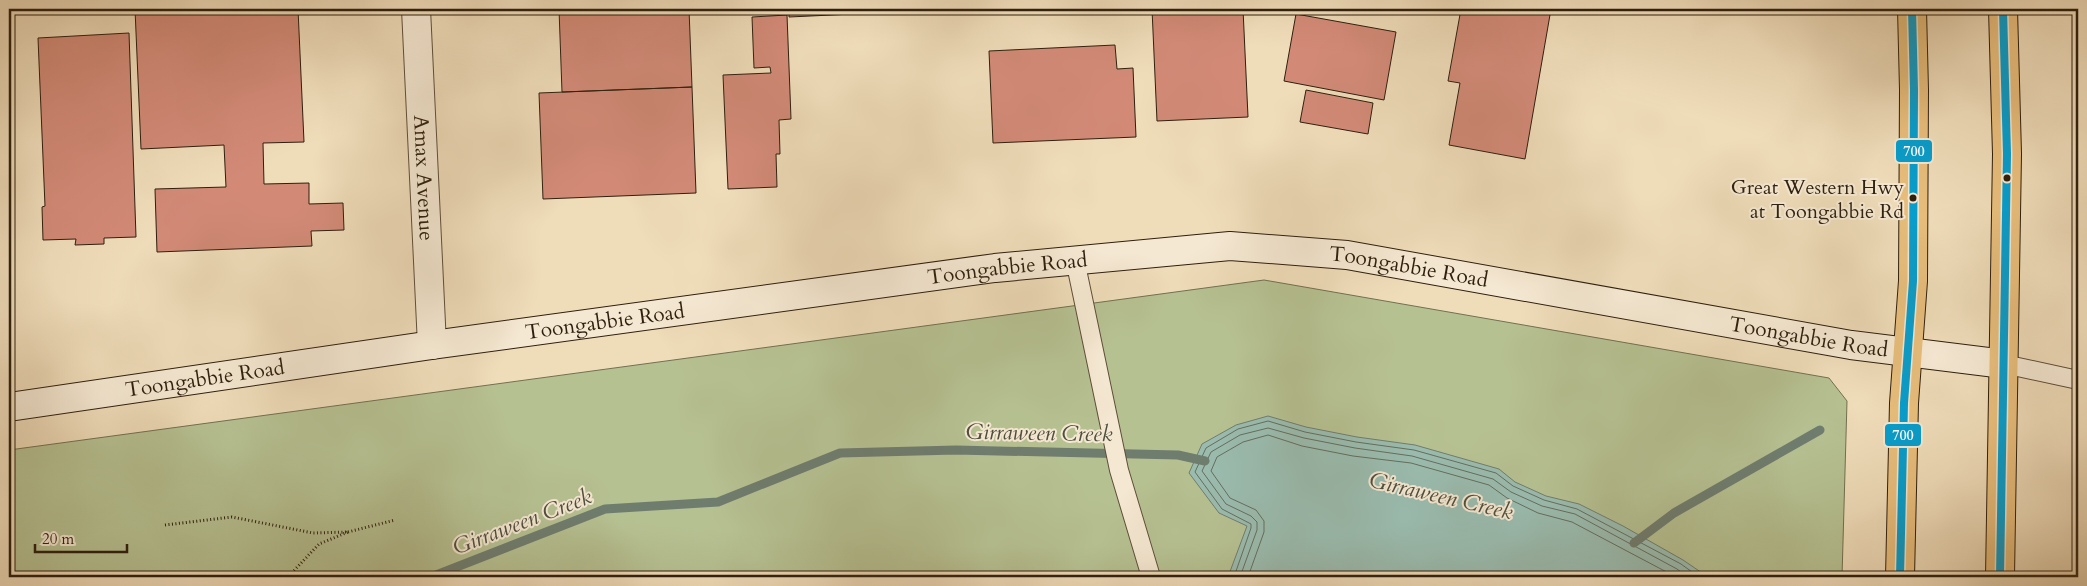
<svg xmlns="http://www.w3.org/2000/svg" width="2087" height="586" font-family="Cardo,serif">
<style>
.green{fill:#b6c192;stroke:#727050}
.water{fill:#9abcaf;stroke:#6f7d6f}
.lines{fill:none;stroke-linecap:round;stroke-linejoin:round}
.shore{stroke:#646e5e;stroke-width:1}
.stream{stroke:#6f7d6f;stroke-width:9}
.building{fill:#d28a77;stroke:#2e1f0e}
.lane-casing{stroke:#5e4e39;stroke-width:20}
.street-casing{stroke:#5e4e39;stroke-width:30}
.secondary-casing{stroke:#2e1f0e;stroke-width:30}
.highway-casing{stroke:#2e1f0e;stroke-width:30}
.path{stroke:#2e1f0e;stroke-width:3;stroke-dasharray:1 2.5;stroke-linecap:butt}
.lane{stroke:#f5e8d2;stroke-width:18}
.street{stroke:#f5e8d2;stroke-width:28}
.secondary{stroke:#f5e8d2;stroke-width:28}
.highway{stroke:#e8be7c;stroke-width:28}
.bus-1-casing{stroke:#f5e8d2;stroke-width:11}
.bus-1{stroke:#079ecd;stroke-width:8}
.bus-dot{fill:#2e1f0e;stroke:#f5e8d2;stroke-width:2}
.labels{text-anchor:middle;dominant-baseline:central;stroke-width:4;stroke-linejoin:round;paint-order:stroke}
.bus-label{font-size:20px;fill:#2e1f0e;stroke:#f5e8d2;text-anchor:end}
.street-label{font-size:21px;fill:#2e1f0e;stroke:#f5e8d2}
.water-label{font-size:22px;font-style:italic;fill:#4e4e3e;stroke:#f5e8d2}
.line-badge{stroke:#f5e8d2;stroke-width:2}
.badge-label{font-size:14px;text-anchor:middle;font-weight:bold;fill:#fff}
</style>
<rect width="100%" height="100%" fill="#efdcb9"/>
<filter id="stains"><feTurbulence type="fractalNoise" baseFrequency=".004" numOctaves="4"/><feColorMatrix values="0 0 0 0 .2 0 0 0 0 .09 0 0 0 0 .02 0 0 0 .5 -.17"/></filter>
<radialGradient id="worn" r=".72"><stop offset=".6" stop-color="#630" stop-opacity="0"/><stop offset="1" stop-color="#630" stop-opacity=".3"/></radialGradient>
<!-- green -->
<path class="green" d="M1264,280L1829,378L1847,401L1842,577H9V450Z"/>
<!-- water -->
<path class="water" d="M1268,416L1306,427L1357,437L1415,445L1499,469L1515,482L1546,496L1579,504L1623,526L1683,560L1708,577H1228L1247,526L1219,513L1189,473L1202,444L1236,425Z"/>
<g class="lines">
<!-- shore -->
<path class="shore" d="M1234,577L1251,528V524L1222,509L1195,472L1206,448L1238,429L1268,421L1305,432L1356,442L1414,450L1496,473L1513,486L1544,500L1577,509L1681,564L1699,577
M1240,577L1257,530V522L1251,516L1226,504L1202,471L1211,452L1240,435L1268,428L1304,438L1355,448L1412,456L1493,479L1511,492L1542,506L1575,514L1677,569L1688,577
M1248,577L1264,532V521L1256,510L1230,498L1211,471L1217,457L1243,442L1268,435L1302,446L1353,456L1411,463L1489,485L1507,498L1538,513L1572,522L1676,577"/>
<!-- stream -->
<path class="stream" d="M1634,543L1674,513L1820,430
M431,577L605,509L718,502L840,453L956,450L1178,455L1205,461"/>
</g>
<!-- building -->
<path class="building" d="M135,9H298L304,142L263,143L264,184L309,183V204L343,203L344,230L311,231L312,246L157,252L155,189L226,187L224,145L141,149Z
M559,9H689L692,87L562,92Z
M789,9H917V11L789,17Z
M1152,9H1243L1248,117L1157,121Z
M1461,9H1551L1525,159L1449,145L1460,83L1448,81Z
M1296,14L1396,32L1384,100L1284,81Z
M787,15L791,119L779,120L780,154H776L777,187L728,189L723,75L771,73L770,67L754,68L752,17Z
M129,33L136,237L104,238V244L75,245L76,239L43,240L42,207L45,206L38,38Z
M1115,45L1117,69L1133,68L1136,137L993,143L989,51Z
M692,87L696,193L543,199L539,93Z
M1306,90L1373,103L1368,134L1300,122Z"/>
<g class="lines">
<defs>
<path id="lane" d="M1075,260L1119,470L1151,577
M2004,364L2078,380"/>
<g id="street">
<path id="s1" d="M416,9L432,345"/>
</g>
<g id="secondary">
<path id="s2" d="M9,407L432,345L995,268L1230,246L1347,255L1851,345L2004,364"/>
</g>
<path id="highway" d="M1900,577L1904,403L1913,281L1914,90L1912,9
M2000,577L2007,154L2003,9"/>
</defs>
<!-- lane casing -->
<use href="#lane" class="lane-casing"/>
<!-- street casing -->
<use href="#street" class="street-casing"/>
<!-- secondary casing -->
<use href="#secondary" class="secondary-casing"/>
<!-- highway casing -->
<use href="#highway" class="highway-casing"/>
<!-- path -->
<path class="path" d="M165,525L232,517L313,533L348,532L319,544L288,577
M348,532L395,520"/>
<!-- lane -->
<use href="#lane" class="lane"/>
<!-- street -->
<use href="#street" class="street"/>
<!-- secondary -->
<use href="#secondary" class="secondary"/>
<!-- highway -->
<use href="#highway" class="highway"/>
<defs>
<path id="bus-1" d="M1900,577L1904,403L1913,281L1914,90L1912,9
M2000,577L2007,154L2003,9"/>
</defs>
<!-- bus-1 casing -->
<use href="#bus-1" class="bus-1-casing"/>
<!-- bus-1 -->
<use href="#bus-1" class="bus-1"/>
</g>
<!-- markers -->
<g class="bus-dot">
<circle cx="2007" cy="178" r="4.5"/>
<circle cx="1913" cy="198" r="4.5"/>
</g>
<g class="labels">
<!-- bus labels -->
<g class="bus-label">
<text x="1904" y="187">Great Western Hwy<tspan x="1904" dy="24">at Toongabbie Rd</tspan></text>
</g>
<!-- street labels -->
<g class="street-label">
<text stroke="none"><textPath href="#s1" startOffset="169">Amax Avenue</textPath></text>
<text stroke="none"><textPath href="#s2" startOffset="1412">Toongabbie Road</textPath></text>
<text stroke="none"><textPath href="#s2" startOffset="1008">Toongabbie Road</textPath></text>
<text stroke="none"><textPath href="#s2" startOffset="602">Toongabbie Road</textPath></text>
<text stroke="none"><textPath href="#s2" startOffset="1818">Toongabbie Road</textPath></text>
<text stroke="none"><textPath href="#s2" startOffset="198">Toongabbie Road</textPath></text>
</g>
<!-- water labels -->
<g class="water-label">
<text transform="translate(1039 433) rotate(1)">Girraween Creek</text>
<text transform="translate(1441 496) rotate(13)">Girraween Creek</text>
<text transform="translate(522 522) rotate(-21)">Girraween Creek</text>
</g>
</g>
<g class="line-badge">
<rect x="1895" y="139" width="38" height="24" rx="5" fill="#079ecd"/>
<rect x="1884" y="423" width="38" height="24" rx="5" fill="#079ecd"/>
</g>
<g class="badge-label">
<text x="1914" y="156">700</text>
<text x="1903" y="440">700</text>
</g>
<!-- margin -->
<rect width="2087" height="586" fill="none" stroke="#efdcb9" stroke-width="30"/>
<rect x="10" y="10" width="2067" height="566" fill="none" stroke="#2e1f0e" stroke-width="2.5"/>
<rect x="15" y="15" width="2057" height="556" fill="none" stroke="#2e1f0e"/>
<!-- scale -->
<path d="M35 544v8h92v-8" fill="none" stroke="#2e1f0e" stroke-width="2.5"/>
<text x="42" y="544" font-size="15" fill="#2e1f0e" stroke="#f5e8d2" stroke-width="4" paint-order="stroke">20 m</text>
<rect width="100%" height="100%" filter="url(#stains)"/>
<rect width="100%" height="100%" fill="url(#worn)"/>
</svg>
